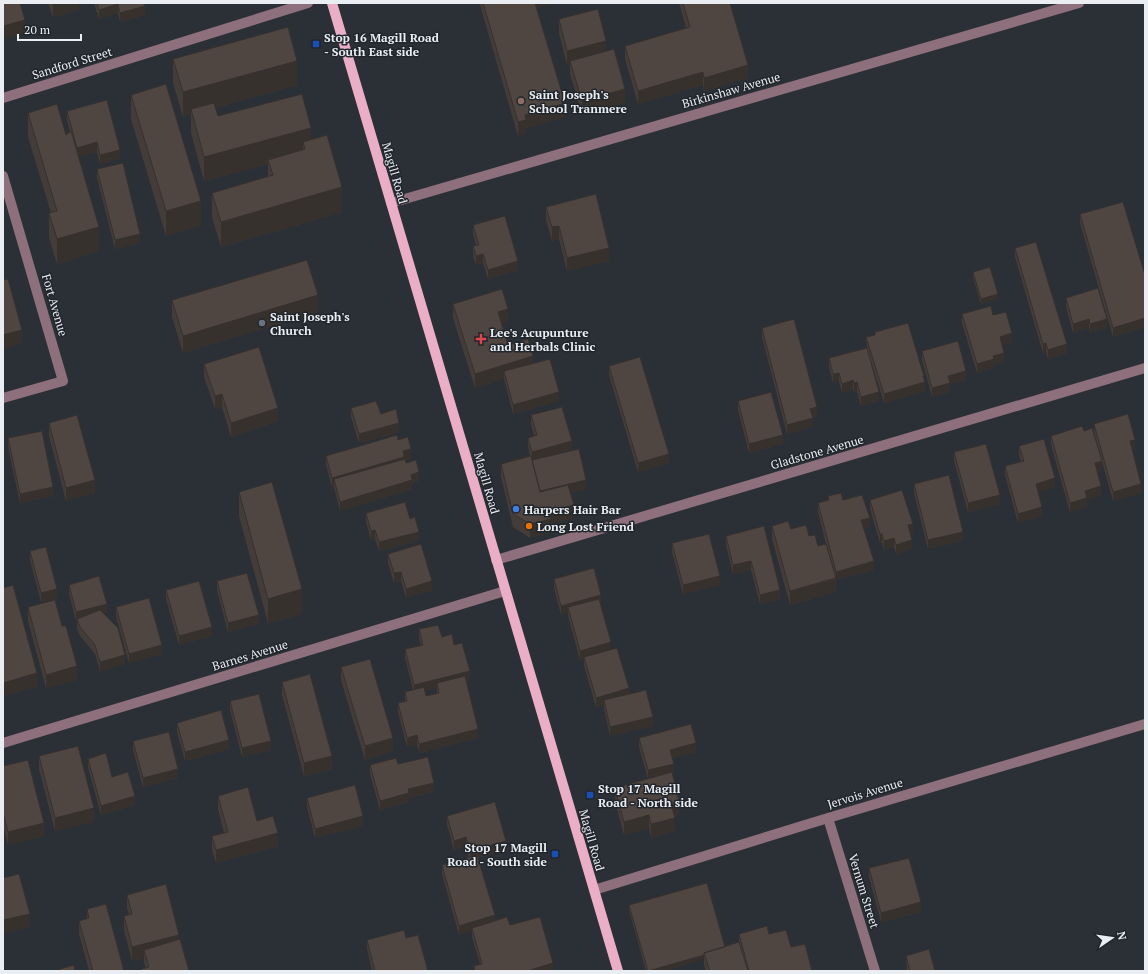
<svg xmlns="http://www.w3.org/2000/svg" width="1148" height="974" font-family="'PT Serif',serif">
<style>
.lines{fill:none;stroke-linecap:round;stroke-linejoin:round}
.minor{stroke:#8d707b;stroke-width:10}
.major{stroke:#eaafc7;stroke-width:10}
.wall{fill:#443c39;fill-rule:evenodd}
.shaded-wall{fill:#37312e}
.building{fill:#4f4642;stroke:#37312e}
.transit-dot{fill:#1a4fb4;stroke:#21262c;stroke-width:1.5}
.education-dot{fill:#8d6e63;stroke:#21262c;stroke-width:1.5}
.worship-dot{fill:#6b7280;stroke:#21262c;stroke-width:1.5}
.health-dot{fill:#e0444e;stroke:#21262c;stroke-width:1.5}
.shop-dot{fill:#3f7fe0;stroke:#21262c;stroke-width:1.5}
.food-dot{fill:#e8710a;stroke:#21262c;stroke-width:1.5}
.labels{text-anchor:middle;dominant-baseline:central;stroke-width:3;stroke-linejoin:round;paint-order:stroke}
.poi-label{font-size:12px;font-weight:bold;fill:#eaedf1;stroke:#21262c;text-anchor:start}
.street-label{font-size:12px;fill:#eaedf1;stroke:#21262c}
</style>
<rect width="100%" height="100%" fill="#2b3036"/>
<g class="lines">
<!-- minor -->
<path class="minor" d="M3,98L308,3
M3,176L63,381L3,398
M391,203L1079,3
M496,560L1145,368
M3,743L505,591
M828,818L875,971
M594,890L828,818L1145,724"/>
<!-- major -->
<path class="major" d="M332,3L618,971"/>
</g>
<!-- wall -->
<path class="wall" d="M48,3H79V10L53,17Z
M94,3H144L145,15L120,22L118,13L99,19Z
M480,3H554L536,8L565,117L526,128V133L518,136L480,5Z
M679,3H730L748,78L704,91L703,85L638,104L625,59V46L686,28Z
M559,19L606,51L625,103L582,114L570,74V64L567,65L559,33Z
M173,59L297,85L215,108L218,116L311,139L342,212L221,247L212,217V193L268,177V164L204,181L191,133V114L183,117L173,83Z
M131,95L201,225L166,236L131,119Z
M67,111L120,159L100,164L97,152L78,156L99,251L57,264L49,238V213H51L28,137V113L66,135L70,132L67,120Z
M97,169L140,243L115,249L97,178Z
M546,207L609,261L567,271L559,239L552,241L546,220Z
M1080,214L1145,275V327L1113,337L1080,223Z
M473,225L518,270L488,279L483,263L476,265L473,255V246L476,245L473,234Z
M1015,248L1067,353L1048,359L1046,352L1043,353L1015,257Z
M973,272L998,299L981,304L973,277Z
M1066,298L1107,328L1090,333L1089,328L1073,333L1066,307Z
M172,300L318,312L183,353L172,317Z
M453,304L508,322L501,324L508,345L533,363L559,401L513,414L504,379L475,388L453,318Z
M962,314L993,315L1012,342L1002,345L1004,362L994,365V368L977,373L962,323Z
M762,328L817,416L812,417L813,427L787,434L762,337Z
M866,337L924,376L925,391L884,403L869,355L879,401L861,406L857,391L854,392L853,389L842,393L839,382L833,383L829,367V358L867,348Z
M922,351L966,380L950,384V392L932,397L922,360Z
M204,364L278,421L231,437L222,407L215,409L204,377Z
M609,366L669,463L638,472L609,375Z
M738,401L783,444L749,453L738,410Z
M351,408L381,414L399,432L359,443L351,417Z
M531,415L572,450L555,454L586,489L570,493L574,518L551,524V532L530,538L513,527L501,477V464L530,456L528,447V438L534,436L531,424Z
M49,423L95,493L66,501L49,436Z
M1094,424L1135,449L1132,450L1141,493L1113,501L1094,433Z
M1051,436L1102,470L1097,472L1101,495L1087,500V507L1070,512L1051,445Z
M8,438L53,496L20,503L8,447Z
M398,440L411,458L405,460L406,463L419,481L412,483V489L340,511L334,487H332L326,465V456Z
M1019,446L1055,487L1038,492L1042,516L1018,523L1005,475V466L1021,461L1019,455Z
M954,452L1000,504L968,512L954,461Z
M914,484L963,541L928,549L914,493Z
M239,492L302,614L268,623L239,516Z
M828,496L843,500L870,527L864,529L874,570L836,580V592L790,605L772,539V526L791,529L809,536L818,546L826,544L818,512V503L828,500Z
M870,500L913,533L910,534L912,549L896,554L894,547L884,550L882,543H880L870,509Z
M366,513L410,519L419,541L379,551L375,539L371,540L366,522Z
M726,536L780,590V599L760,604L751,570L733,574L726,545Z
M672,543L720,585L683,594L672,552Z
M30,551L57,598L41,602L30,560Z
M388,554L432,590L406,598L401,581L394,583L388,563Z
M554,579L601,604V605L611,650L629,694L653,726L610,736L604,709V705L596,707L584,666V659L580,660L568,616V613L561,615L554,588Z
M217,581L259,624L228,632L217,590Z
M69,585L107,613H104L125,664L100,671L95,654L80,636L77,628V621H76L69,594Z
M166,590L212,636L179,645L166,599Z
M28,607L77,680L46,688L28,621Z
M116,607L162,654L129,663L116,616Z
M419,629L442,637L454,645L470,680L467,681L478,738L419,753L417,744L407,747L398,712V703L405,701V692L413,690L405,658V649L421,645L419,638ZM437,688V693L426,696L425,691Z
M341,667L393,751L365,760L341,680Z
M282,682L332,769L304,776L282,695Z
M230,701L271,750L242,757L230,710Z
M177,723L229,749L185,761L177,732Z
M639,738L696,752L672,758L674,773H672L679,815L674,816L675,831L651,838L649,828L624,835L615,802V788L648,779L639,747Z
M133,741L178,778L143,787L133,750Z
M39,756L94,822L55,831L39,769Z
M88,759L112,777L135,805L101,815L88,768Z
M398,764L434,792L409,798V802L380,810L370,774V765Z
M3,766L44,836L8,845L3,826Z
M218,796L257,821L278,846L216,863L212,850V836L224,833L218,809Z
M307,798L363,826L315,838L307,807Z
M447,816L506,850L478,858L495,921L510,925L553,971H474V966L480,964L472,937V931L459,935L442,874V865L469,857L466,846L454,850L447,825Z
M869,868L921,912L881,922L869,877Z
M127,895L179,939L189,971H142V969L146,968L144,963V958L132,961L124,930V916L129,915L127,908Z
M629,905L725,947L739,943V934H769L791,947L812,971H706L704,966V959L663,971H646L629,910Z
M87,909L124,971H89L79,934V921L87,919Z
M406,938L428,971H372L367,949V940Z
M906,956L935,971H907Z"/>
<!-- shaded-wall -->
<path class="shaded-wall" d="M56,3H79V10L53,17V4Z
M533,3H554L533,9Z
M118,4V13L99,19V10Z
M145,6V15L120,22V13Z
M25,20V33L3,39V26Z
M606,41V54L570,61V64L567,65V51Z
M297,61V85L193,114L191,109V114L183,117V92Z
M748,65V78L704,91V78Z
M703,72V85L638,104V91Z
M625,89V103L582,114V101Z
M565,103V117L526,128V133L518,136V122L525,115Z
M311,128V153L305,149L303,142V155L268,160V164L204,181V157Z
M97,142V152L77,157V148Z
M120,150V159L100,164V155Z
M342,187V212L221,247V222Z
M201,201V225L166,236V211Z
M559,226V239L552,241V227Z
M99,227V251L57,264V239Z
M140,234V243L115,249V240Z
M609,248V261L567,271V258Z
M483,254V263L476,265V256Z
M518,261V270L488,279V270Z
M998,294V299L981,304V299Z
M318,295V312L183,353V336Z
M508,309V322L498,325V312Z
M1145,318V327L1113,337V328Z
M1089,319V328L1073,333V324Z
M1107,319V328L1090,333V324Z
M22,330V344L3,349V335Z
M1012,333V342L1000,346V337Z
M1046,343V352L1043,353V344Z
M1067,344V353L1048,359V350Z
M1004,353V362L994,365V368L977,373V364L993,356Z
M533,356V370L504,371V379L475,388V374Z
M966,371V380L950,384V392L932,397V388L948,376Z
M839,373V382L833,383V374Z
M853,380V389L842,393V384Z
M857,382V391L854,392V383Z
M925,382V391L884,403V394Z
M559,392V401L513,414V405Z
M879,392V401L861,406V397Z
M222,394V407L215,409V396Z
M817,407V416L810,418V409Z
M278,408V421L231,437V423Z
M813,418V427L787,434V425Z
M399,423V432L359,443V434Z
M783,435V444L749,453V444Z
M1135,440V449L1130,450V441Z
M572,441V450L532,461V452Z
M411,449V458L334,479V487H332V478L403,451Z
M669,454V463L638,472V463Z
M1102,461V470L1095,472V463Z
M419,472V481L412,483V489L340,511V502L411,475Z
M1055,478V487L1036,493V484Z
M95,480V493L66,501V488Z
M586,480V489L539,500V491Z
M1141,484V493L1113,501V492Z
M1101,486V495L1087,500V507L1070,512V503L1085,491Z
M53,487V496L20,503V494Z
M1000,495V504L968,512V503Z
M574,505V518L551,524V532L530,538V524L549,511Z
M1042,507V516L1018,523V514Z
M870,518V527L861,530V520Z
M913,524V533L908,534V525Z
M375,530V539L371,540V531Z
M419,532V541L379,551V542Z
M963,532V541L928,549V540Z
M880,534H882V543H880Z
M894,538V547L884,550V541Z
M912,540V549L896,554V545Z
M751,561V570L733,574V565Z
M874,561V570L836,580V592L790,605V591L836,579V572Z
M401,572V581L394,583V573Z
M720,576V585L683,594V585Z
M432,581V590L406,598V589Z
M57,589V598L41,602V593Z
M302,589V614L268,623V599Z
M780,590V599L760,604V595Z
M601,595V604L569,613L568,607V613L561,615V606Z
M107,604V613L78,621L77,619V621H76V612Z
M259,615V624L228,632V623Z
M212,627V636L179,645V636Z
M611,642V651L584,657V659L580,660V651Z
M162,645V654L129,663V654Z
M125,655V664L100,671V662Z
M77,666V680L46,688V675Z
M470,671V680L438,688L437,683V688L414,694V685Z
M37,673V687L3,696V683Z
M629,688V697L604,700V705L596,707V698Z
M653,717V726L610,736V727Z
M478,729V738L419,753V744Z
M417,735V744L407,747V738Z
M393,738V751L365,760V746Z
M229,740V749L185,761V752Z
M271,741V750L242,757V748Z
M696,743V752L670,759V750Z
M332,756V769L304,776V763Z
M674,764V773L648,780V770Z
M178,769V778L143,787V778Z
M434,783V792L409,798V802L380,810V801L408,789Z
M135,796V805L101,815V806Z
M679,801V815L671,817V804Z
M94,808V822L55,831V818Z
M649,815V828L624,835V822Z
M363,816V826L315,838V829Z
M675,818V831L651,838V824Z
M44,823V836L8,845V832Z
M278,833V846L216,863V850Z
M466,837V846L454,850V841Z
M506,841V850L470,860V851Z
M921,902V912L881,922V913Z
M30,914V927L3,934V920Z
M495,915V924L472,928V931L459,935V926Z
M179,935V948L144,950V958L132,961V947Z
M704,955V959L663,971H648Z
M553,963V971H527Z"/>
<!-- building -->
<path class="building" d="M3,3H20L25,20L3,26Z
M97,3H144L145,6L120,13L118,4L99,10Z
M483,3H535L565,103L525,115L526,120L518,122Z
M683,3H730L748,65L704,78L703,72L638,91L625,46L690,27Z
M598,9L606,41L567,51L559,19Z
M288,27L297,61L183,92L173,59Z
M614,49L625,89L582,101L570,61Z
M166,84L201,201L166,211L131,95Z
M302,94L311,128L204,157L191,109L214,103L218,116Z
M107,100L120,150L100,155L97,142L77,148L67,111Z
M57,104L66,135L71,131L99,227L57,239L49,213L57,211L28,113Z
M327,135L342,187L221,222L212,193L273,175L268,160L305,149L303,142Z
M123,163L140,234L115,240L97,169Z
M596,194L609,248L567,258L559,226L552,227L546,207Z
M1123,202L1145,275V318L1113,328L1080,214Z
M505,216L518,261L488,270L483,254L476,256L473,246L479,245L473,225Z
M1036,242L1067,344L1048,350L1046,343L1043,344L1015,248Z
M307,260L318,295L183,336L172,300Z
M990,267L998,294L981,299L973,272Z
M8,279L22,330L3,335V280Z
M1098,288L1107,319L1090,324L1089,319L1073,324L1066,298Z
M502,289L508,309L498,312L508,345L528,339L533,356L475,374L453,304Z
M991,306L993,315L1006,312L1012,333L1000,337L1004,353L993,356L994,359L977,364L962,314Z
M794,319L817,407L810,409L813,418L787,425L762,328Z
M908,323L924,376H923L925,382L884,394L866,337L875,335V332Z
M958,341L966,371L948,376L950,383L932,388L922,351Z
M259,347L278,408L231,423L222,394L215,396L204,364Z
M867,348L879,392L861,397L857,382L854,383L853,380L842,384L839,373L833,374L829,358Z
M640,357L669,454L638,463L609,366Z
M550,359L559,392L513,405L504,371Z
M771,392L783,435L749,444L738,401Z
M376,401L381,414L396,409L399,423L359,434L351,408Z
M562,407L572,441L532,452L528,438L537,435L531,415Z
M1128,414L1135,440L1130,441L1141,484L1113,492L1094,424Z
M77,415L95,480L66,488L49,423Z
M1082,426L1084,431L1092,428L1102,461L1095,463L1101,486L1085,491L1087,498L1070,503L1051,436Z
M42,431L53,487L20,494L8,438Z
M397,435L398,440L408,437L411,449L403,451L404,457L332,478L326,456Z
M1044,439L1055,478L1036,484L1042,507L1018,514L1005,466L1024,461L1019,446Z
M986,444L1000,495L968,503L954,452Z
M579,449L586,480L540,491L532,460Z
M531,456L540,492L568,485L574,505L549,511L551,519L530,524L513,514L501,464Z
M405,459L406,463L416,460L419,472L411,475L412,480L340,502L334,479Z
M949,475L963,532L928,540L914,484Z
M272,482L302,589L268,599L239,492Z
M902,490L913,524L908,525L912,540L896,545L894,538L884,541L882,534H880L870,500Z
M841,493L843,500L862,495L870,518L861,520L874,561L836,572L818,503L829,500L828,496Z
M405,502L410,519L415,517L419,532L379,542L375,530L371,531L366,513Z
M788,521L791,529L806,525L809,536L815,535L818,546L826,544L836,578L790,591L772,526Z
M764,526L780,590L760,595L751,561L733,565L726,536Z
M709,534L720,576L683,585L672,543Z
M421,544L432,581L406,589L401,572L394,573L388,554Z
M46,547L57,589L41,593L30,551Z
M594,568L601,595L561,606L554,579Z
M247,573L259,615L228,623L217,581Z
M99,576L107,604L76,612L69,585Z
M199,581L212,627L179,636L166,590Z
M13,585L37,673L3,683V588Z
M149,598L162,645L129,654L116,607Z
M599,599L611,642L580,651L568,607Z
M55,600L62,626H66L77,666L46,675L28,607Z
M100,610L118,628L125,655L100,662L95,645L80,627L77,619Z
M438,625L442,637L452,634L454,645L462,643L470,671L414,685L405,649L423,645L419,629Z
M617,648L629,688L596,698L584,657Z
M370,659L393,738L365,746L341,667Z
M310,674L332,756L304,763L282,682Z
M465,676L478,729L419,744L417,735L407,738L398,703L407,701L405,692L424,687L426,696L439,693L437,683Z
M646,690L653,717L610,727L604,700Z
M259,694L271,741L242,748L230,701Z
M221,710L229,740L185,752L177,723Z
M691,724L696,743L670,750L674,764L648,770L639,738Z
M169,732L178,769L143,778L133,741Z
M78,746L94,808L55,818L39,756Z
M106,753L112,777L128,772L135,796L101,806L88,759Z
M428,757L434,783L408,789L409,793L380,801L370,765L396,758L398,764Z
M28,760L44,823L8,832L3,812V766Z
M672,772L679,801L671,804L675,818L651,824L649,815L624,822L615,788Z
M355,785L363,816L315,829L307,798Z
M248,787L257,821L273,816L278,833L216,850L212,836L228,832L218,796Z
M495,802L506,841L470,851L466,837L454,841L447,816Z
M477,855L495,915L459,926L442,865Z
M909,858L921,902L881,913L869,868Z
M19,874L30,914L3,920V892H4L3,887V878Z
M707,883L725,947L704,953V955L648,971L629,905Z
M166,884L179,935L132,947L124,916L132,914L127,895Z
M106,904L124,971H93L79,921L89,918L87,909Z
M507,917L510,925L540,917L553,963L527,971H475L474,966L482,964L472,928Z
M767,926L769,934L786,930L791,947L805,944L812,971H749L739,934Z
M404,930L406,938L418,935L428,971H375L367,940Z
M180,939L189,971H142V969L149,967L144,950Z
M739,942L748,971H710L704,953Z
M929,949L935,971H910L906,956Z
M74,965L75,971H54Z"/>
<!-- markers -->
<g class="transit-dot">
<rect x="312" y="40" width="8" height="8" rx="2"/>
<rect x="586" y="791" width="8" height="8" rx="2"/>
<rect x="551" y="850" width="8" height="8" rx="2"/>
</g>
<circle class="education-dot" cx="521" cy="101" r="4"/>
<circle class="worship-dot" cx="262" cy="323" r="4"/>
<path class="health-dot" d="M479 333h4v4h4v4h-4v4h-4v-4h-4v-4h4z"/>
<circle class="shop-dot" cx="516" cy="509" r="4"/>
<circle class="food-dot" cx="529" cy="526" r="4"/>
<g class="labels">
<!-- poi labels -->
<g class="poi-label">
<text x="324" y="37">Stop 16 Magill Road<tspan x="324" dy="14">- South East side</tspan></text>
<text x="529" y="94">Saint Joseph's<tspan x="529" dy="14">School Tranmere</tspan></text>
<text x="270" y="316">Saint Joseph's<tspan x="270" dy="14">Church</tspan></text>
<text x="490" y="332">Lee's Acupunture<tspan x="490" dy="14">and Herbals Clinic</tspan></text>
<text x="524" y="509">Harpers Hair Bar</text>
<text x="537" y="526">Long Lost Friend</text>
<text x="598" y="788">Stop 17 Magill<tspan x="598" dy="14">Road - North side</tspan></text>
<text x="547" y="847" text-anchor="end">Stop 17 Magill<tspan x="547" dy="14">Road - South side</tspan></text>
</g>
<!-- street labels -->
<g class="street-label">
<text transform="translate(72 63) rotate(-17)">Sandford Street</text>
<text transform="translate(731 90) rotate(-16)">Birkinshaw Avenue</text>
<text transform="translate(395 173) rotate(74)">Magill Road</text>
<text transform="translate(55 305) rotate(74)">Fort Avenue</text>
<text transform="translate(817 452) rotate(-16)">Gladstone Avenue</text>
<text transform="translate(487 483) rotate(74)">Magill Road</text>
<text transform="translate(250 655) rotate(-17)">Barnes Avenue</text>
<text transform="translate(865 793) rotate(-17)">Jervois Avenue</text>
<text transform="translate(592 840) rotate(74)">Magill Road</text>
<text transform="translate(864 891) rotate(73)">Vernum Street</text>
</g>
</g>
<!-- border -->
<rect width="1148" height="974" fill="none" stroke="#eaedf1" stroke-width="8"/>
<!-- north arrow -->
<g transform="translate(1112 938) rotate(77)" stroke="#21262c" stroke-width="3" paint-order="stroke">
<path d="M0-3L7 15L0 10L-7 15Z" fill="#eaedf1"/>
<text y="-6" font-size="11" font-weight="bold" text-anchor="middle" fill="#eaedf1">N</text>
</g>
<!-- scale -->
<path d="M18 34v6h63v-6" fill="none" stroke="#eaedf1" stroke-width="2"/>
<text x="24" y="34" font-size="12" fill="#eaedf1" stroke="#21262c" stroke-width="3" paint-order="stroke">20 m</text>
</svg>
